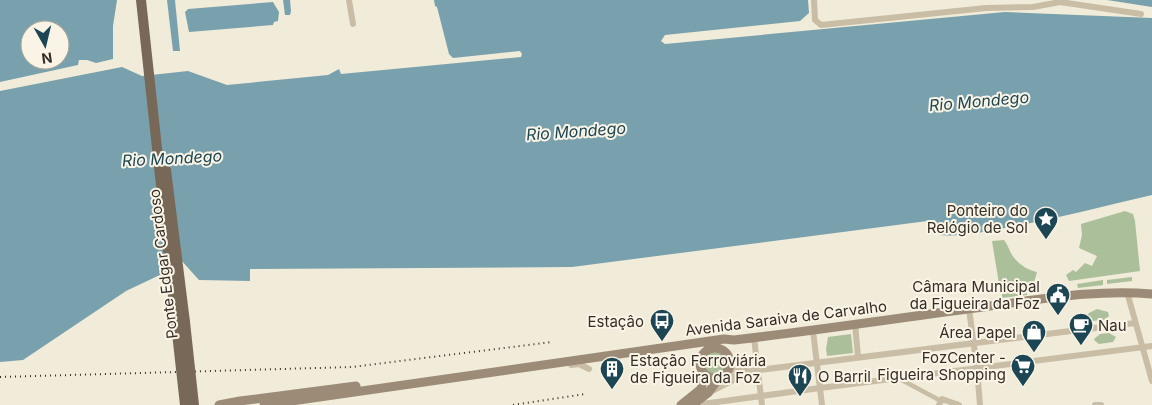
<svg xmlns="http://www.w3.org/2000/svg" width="1152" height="405" font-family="Inter,sans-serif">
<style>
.green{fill:#abc09a}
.water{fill:#79a1ad;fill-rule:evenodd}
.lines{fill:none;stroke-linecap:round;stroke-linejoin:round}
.pedestrian{stroke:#c9bda6;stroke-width:4.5}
.minor{stroke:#c9bda6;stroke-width:6}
.secondary{stroke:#9c8c77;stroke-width:9}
.primary{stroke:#776858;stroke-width:10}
.rail{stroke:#352e27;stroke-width:2;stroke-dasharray:1 4;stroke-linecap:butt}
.primary-bridge{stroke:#776858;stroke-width:10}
.labels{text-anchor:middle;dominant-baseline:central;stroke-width:4;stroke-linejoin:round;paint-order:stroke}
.poi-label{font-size:15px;fill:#352e27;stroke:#f9f4e6;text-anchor:end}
.street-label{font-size:15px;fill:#352e27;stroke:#f9f4e6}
.water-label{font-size:16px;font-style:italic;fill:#1d4655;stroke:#f9f4e6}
</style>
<rect width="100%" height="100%" fill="#f1ebd9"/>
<!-- green -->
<path class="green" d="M1125,211L1133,214L1135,221L1140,271L1069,281L1066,275L1073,270L1076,272L1085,263L1092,266L1097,256L1079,248L1082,235L1081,224Z
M1004,240C1008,245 1009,250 1012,255C1018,264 1027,270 1037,272L1033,286L1000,290L992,241Z
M1132,277V281L1107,284V280Z
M1103,280V285L1078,288L1077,284Z
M1027,291V295L1002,298V294Z
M1097,309L1108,312L1109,316L1104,320L1091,321L1087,315L1089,313Z
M1109,333L1116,337L1113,342L1099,344L1095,341L1094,339L1100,334Z
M851,334L853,353L827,356L826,349L828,337Z
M704 363a11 11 0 1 1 22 0a11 11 0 1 1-22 0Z"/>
<!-- water -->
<path class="water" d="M0,0H117L113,26V59L96,63L87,60H79L78,65L0,82ZM30,30H60V60H30Z
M167,0H175L180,51H173Z
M283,0H290L291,11L290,15H285Z
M434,0H808L809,13L800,21L665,35L661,41L665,44L1005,12L1152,18V195C1105,206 1058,218 1011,227C988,231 962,237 939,235L935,220L572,267L250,269V281L199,280L181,260L172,263L164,273L126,291L23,360L0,362V91L122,67L142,76L188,71L227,85L328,75L339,69L341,74L521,57L522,54L520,51L453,58L449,54L437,7L435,6Z
M1107,0H1152V7Z
M273,2L279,12L278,21L274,22L273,25L189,32L185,12L188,9Z"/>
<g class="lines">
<!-- pedestrian -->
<path class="pedestrian" d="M898,378L941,401"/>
<!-- minor -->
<path class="minor" d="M349,0L353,24
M814,0L815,20L821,25L986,8L1033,7L1060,2L1141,14
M1127,292L1152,381
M969,309L977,368L980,405
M855,323L858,357
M813,331L822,405
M754,338L762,405
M571,365L579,364L589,369
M728,370L747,371
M724,376L737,377
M710,392L751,371L1135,323
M695,405L820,388L1152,346
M939,405L942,399L959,405
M1095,405H1101"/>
<!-- secondary -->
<path class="secondary" d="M700 363a15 15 0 1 1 30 0a15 15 0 1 1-30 0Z
M219,405L240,401L356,386
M264,405L724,339L734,340C820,330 905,317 990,306C1043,299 1098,289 1152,294
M681,405L701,389L705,374
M692,405L708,393L719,378"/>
<!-- primary -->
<path class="primary" d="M141,0L176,324
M166,170L185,322"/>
<!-- rail -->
<path class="rail" d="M0,377L352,367L552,342
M513,405L585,394"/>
<!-- primary-bridge -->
<path class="primary-bridge" d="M185,322L194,405
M176,324L185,405"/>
</g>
<!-- icons -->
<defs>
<symbol id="sight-pin" viewBox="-11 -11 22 30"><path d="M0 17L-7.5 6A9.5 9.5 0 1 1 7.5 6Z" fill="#1d4655" stroke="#f9f4e6"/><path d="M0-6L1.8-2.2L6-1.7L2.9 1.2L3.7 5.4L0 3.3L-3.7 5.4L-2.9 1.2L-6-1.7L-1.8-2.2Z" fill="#fff"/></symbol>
<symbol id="civic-pin" viewBox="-11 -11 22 30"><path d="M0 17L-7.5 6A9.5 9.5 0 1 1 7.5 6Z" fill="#1d4655" stroke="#f9f4e6"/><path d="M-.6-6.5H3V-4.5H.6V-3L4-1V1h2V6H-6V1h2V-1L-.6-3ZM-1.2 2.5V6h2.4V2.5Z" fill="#fff"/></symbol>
<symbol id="bus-pin" viewBox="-11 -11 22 30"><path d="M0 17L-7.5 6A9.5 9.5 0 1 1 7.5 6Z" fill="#1d4655" stroke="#f9f4e6"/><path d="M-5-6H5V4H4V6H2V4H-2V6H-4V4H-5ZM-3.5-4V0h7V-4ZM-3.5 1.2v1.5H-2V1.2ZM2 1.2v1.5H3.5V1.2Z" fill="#fff"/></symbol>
<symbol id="cafe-pin" viewBox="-11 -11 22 30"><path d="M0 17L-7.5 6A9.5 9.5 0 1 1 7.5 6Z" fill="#1d4655" stroke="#f9f4e6"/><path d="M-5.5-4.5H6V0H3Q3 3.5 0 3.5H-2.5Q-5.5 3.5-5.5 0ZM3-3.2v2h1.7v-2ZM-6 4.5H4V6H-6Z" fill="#fff"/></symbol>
<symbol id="shop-pin" viewBox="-11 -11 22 30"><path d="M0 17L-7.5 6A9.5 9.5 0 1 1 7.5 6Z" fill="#1d4655" stroke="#f9f4e6"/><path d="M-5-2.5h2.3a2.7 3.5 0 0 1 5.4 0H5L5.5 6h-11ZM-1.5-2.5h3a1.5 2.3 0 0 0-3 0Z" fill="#fff"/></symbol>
<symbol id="supermarket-pin" viewBox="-11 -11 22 30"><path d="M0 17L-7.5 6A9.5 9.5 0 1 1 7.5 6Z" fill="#1d4655" stroke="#f9f4e6"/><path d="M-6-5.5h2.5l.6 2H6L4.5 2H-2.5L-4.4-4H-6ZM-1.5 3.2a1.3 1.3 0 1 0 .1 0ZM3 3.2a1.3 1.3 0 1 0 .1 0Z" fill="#fff"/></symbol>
<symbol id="building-pin" viewBox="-11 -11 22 30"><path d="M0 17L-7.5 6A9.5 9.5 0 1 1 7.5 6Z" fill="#1d4655" stroke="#f9f4e6"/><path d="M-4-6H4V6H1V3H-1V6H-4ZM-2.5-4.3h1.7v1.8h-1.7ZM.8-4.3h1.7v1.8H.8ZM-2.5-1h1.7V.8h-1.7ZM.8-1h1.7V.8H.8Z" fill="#fff"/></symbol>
<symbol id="restaurant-pin" viewBox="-11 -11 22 30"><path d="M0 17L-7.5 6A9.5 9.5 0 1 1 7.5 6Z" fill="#1d4655" stroke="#f9f4e6"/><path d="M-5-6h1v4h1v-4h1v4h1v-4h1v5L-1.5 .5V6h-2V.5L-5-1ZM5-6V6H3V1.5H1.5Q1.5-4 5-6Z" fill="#fff"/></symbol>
</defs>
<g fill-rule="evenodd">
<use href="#sight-pin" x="1032" y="205" width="28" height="38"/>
<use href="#civic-pin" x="1044" y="281" width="28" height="38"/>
<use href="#bus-pin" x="648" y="307" width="28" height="38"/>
<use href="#cafe-pin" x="1067" y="311" width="28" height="38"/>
<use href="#shop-pin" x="1020" y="318" width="28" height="38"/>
<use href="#supermarket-pin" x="1009" y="352" width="28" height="38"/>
<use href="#building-pin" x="598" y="355" width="28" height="38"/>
<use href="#restaurant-pin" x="786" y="362" width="28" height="38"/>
</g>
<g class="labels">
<!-- poi labels -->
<g class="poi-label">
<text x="1028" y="210">Ponteiro do<tspan x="1028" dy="17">Relógio de Sol</tspan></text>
<text x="1040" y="286">Câmara Municipal<tspan x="1040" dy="17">da Figueira da Foz</tspan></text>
<text x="644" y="321">Estaçâo</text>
<text x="1098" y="325" text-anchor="start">Nau</text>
<text x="1016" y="332">Área Papel</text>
<text x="1006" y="357">FozCenter -<tspan x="1006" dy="17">Figueira Shopping</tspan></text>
<text x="630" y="360" text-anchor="start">Estação Ferroviária<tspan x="630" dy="17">de Figueira da Foz</tspan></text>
<text x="818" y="376" text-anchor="start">O Barril</text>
</g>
<!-- street labels -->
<g class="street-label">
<text transform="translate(163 264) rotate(-97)">Ponte Edgar Cardoso</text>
<text transform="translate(786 318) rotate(-7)">Avenida Saraiva de Carvalho</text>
</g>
<!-- water labels -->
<g class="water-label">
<text transform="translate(979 101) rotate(-5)">Rio Mondego</text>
<text transform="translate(576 131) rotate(-4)">Rio Mondego</text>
<text transform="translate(172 158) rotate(-3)">Rio Mondego</text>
</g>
</g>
<!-- north arrow -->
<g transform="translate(45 45) rotate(172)"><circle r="24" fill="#f9f4e6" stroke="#aba59a"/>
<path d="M0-4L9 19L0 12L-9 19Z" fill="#1d4655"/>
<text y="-8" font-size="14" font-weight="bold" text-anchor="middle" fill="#352e27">N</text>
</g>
</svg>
